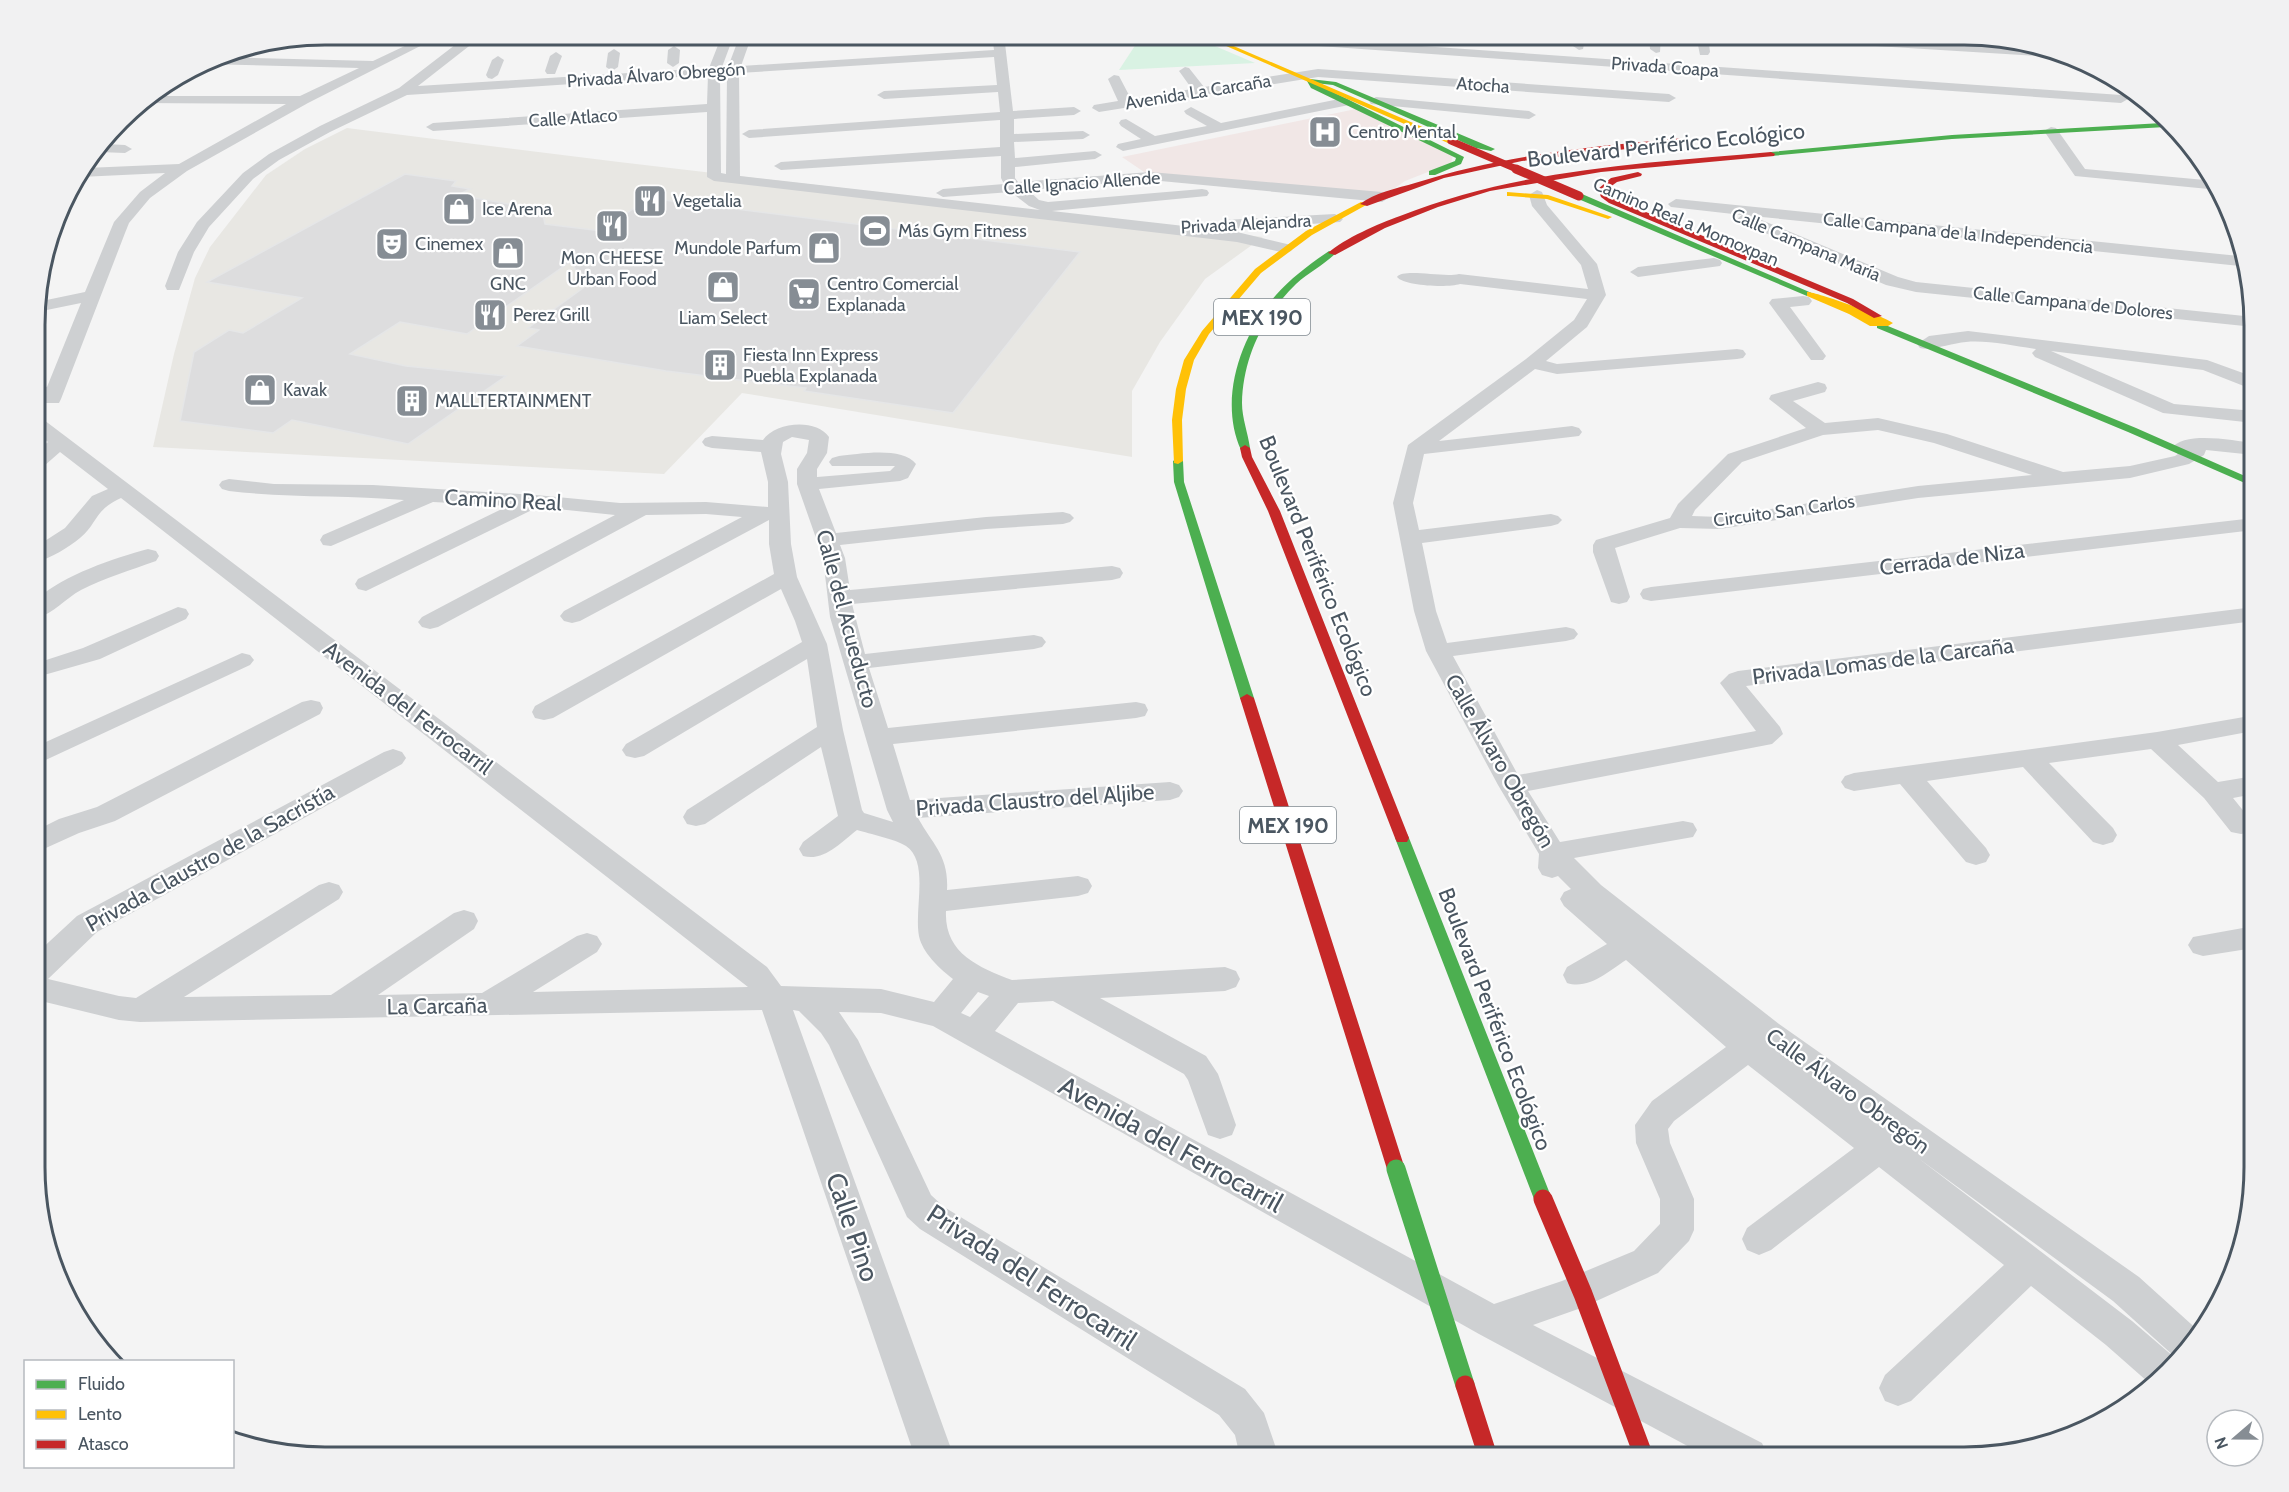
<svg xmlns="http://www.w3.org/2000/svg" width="2289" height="1492" font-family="Cabin,sans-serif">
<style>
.commercial{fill:#e8e7e3}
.medical{fill:#f1e7e6}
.green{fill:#d9f2e3}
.building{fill:#ddddde;stroke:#e5e6e7;stroke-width:1.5}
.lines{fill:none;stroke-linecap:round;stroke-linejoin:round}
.street{fill:#ced0d2;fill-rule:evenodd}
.fast{fill:#4caf50;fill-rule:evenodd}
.slow{fill:#ffc107;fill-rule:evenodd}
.jam{fill:#c62828;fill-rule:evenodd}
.fast-bridge{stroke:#4caf50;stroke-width:19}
.jam-bridge-far2{stroke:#c62828;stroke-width:7}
.jam-bridge-far1{stroke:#c62828;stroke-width:9}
.jam-bridge{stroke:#c62828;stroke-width:19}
.labels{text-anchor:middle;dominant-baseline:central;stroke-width:4.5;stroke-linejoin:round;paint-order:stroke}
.far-street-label{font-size:18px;fill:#4a5661;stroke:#fff}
.far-poi-label{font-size:18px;fill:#4a5661;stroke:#fff;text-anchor:start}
.shield{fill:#fff;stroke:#808990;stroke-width:1.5}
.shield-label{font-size:21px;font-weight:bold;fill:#4a5661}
.street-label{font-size:22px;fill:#4a5661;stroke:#fff}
.near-street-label{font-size:27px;fill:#4a5661;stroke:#fff}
.rim{fill:none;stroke:#4a5661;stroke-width:3}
</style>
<rect width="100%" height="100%" fill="#f4f4f4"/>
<!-- commercial -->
<path class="commercial" d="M347,128L619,162L1263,237L1205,279L1160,342L1132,391V457L742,393L664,474L153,447L174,354L195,278L210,247L266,175L305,149Z"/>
<!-- medical -->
<path class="medical" d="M1356,109L1453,155L1451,163L1405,181L1382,197L1150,176L1122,157Z"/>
<!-- green -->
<path class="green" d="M1142,35H1189L1255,63L1119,70Z"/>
<!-- building -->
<path class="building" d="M405,174L456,181L452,186L470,189L458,195L542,210L545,224L602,231L648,198L1080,252L953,413L804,391L806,388L666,371L517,346L539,330L528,328L587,285L570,262L467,334L400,322L350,354L406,366L506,376L408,444L292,420L273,433L180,421L194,352L229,330L243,333L302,298L207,282Z"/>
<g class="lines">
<!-- street -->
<path class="street" d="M428,35H442L308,103L187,171L150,198L129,223L125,233L61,399L59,403H45L37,397V383L47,387L81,303L37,312V302L85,292L114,222L140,192L165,173L80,177L86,168L179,164L286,104L140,103L151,96H300L359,68L203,64L213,57L373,61Z
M460,35H477L473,43L418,86L709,68L722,35H734L722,67H728L740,35H752L741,66L994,50L992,35H1004L1013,111L1074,107L1081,111L1074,115L1014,119V134L1083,131L1090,135L1083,139L1014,142L1015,158L1095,151L1102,155L1095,159L1015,167V178L1018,182L1150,172L1382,192L1390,197L1382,202L1150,180L1028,190L1039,200L1048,202L1202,189L1207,190L1209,193L1207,196L1052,211L1237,232L1291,245L1293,248L1291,251L1285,253L1237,242L714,181L707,177V112L433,131L426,127L433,123L707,104L708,75L407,95L330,132L279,160L253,179L209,227L194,252L179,290H167L165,286L178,252L197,222L243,173L269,154L320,126L399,88L464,38ZM994,57L997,85L884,91L877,95L884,99L998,92L1000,112L749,130L742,134L749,138L1000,120V147L781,162L774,166L781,170L1001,156V178L1004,184L943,189L936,193L943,197L1011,192L1029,206L1040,210L740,176L739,73ZM727,74L726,174L721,173L720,75Z
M1205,35H1264L2121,95L2128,99L2121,103L1220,39L1205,40Z
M1511,35H1523L1520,44H1512Z
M1574,35H1586L1583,49L1579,50L1573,46Z
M1649,35H1661L1660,52L1656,53L1650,49Z
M1696,35H1708L1710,52L1708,55H1700Z
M1755,35H1809L2059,51L2072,58L1761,39Z
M674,46L680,50L679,63L673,67L667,63L668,50Z
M614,49L620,53L618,67L612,71L606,67L608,53Z
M556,52L562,56L555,74H547L545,71L550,56Z
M498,56L504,60L498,75L492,79L488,78L486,75L492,60Z
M1185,67L1189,68L1204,87L1318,69L1669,94L1676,98L1669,102L1318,77L1099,112L1092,108L1094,105L1118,101L1108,79L1114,75L1119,76L1131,99L1192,89L1179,71Z
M1376,97L1529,111L1536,115L1529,119L1371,104L1369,101Z
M1344,98L1349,99L1351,102L1349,105L1123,151L1116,147L1118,144L1141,139L1121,126L1119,123L1121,120L1126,119L1155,136L1207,126L1186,114L1184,111L1191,107L1221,123Z
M2051,127L2056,128L2085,169L2216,181L2219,190L2075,176L2044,131Z
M105,144L125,145L132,149L125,153L99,152Z
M1537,190L1542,192L1547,205L1597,264L1606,295L1587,327L1546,361L1557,364L1737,349L1743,350L1746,354L1743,358L1737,359L1557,374L1535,369L1439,441L1572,426L1579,428L1582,432L1579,436L1424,454L1413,503L1419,530L1551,514L1558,516L1562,520L1558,524L1551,526L1422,543L1436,611L1447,643L1566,627L1574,629L1578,634L1574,639L1566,641L1453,656L1518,775L1756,731L1720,683L1729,674L1738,671L2254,607V621L1746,686L1780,727L1783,734L1772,744L1528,791L1560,842L1683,821L1693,823L1697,830L1693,837L1574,858L1601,885L1779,1024L2139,1277L2201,1333L2175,1357L2113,1301L1918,1158L2132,1321L2174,1357L2148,1382L2106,1345L2031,1286L1911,1401L1898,1406L1885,1401L1879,1388L1885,1375L2004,1265L1879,1167L1771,1250L1759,1255L1747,1250L1742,1239L1747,1228L1854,1148L1748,1065L1674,1121L1668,1129L1670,1143L1694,1199V1230L1689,1241L1658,1273L1581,1308L1533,1325L1762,1443L1768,1457H1708L1479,1334L933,1026L881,1013L839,1012L858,1040L931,1195L944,1207L1245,1389L1264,1413L1279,1457H1240L1235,1435L1219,1415L920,1229L907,1217L829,1045L821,1033L799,1011L793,1010L954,1457H915L762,1010L140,1022L119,1020L37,1000V953L77,916L384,752L393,749L402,752L406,758L402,764L97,932L48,979L119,996L136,998L319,885L329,882L339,885L343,892L339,899L184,997L331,995L454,913L464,910L474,913L478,921L474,929L378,995L482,993L577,936L587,933L597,936L602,944L597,952L533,992L748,987L121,498C94,510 98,523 80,538C69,547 51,558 37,562V546L65,528L92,496L108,489L60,452L44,466L37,468V451L48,442L37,433V418L44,420L767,967L781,986L881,989L934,1002L953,979C941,970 925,955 920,940C912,914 931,863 906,846C895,839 870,834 857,830C841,842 824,862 803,856L799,849L803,842L838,816L821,747L705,824L696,826L687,824L683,817L687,810L817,727L807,659L644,756L635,758L626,756L622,750L626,744L802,642L795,621L781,589L553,718L544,720L535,718L532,712L535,706L774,574L769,544V520L580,621L572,623L564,621L560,616L564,611L742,517L706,514L646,515L438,627L430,629L422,627L418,622L422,617L615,515L538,507L366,591L358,589L355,584L358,579L508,506L433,502L331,546L323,545L320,540L323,535L404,500C346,495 287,498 229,491L222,489L219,485L222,481L229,479L274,484L373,485L536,495L620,503L706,502L768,507V482L761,452L712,448L705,446L702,442L705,438L712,436L763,440C775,422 816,418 829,437L827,453L817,469V477L890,471L895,466H832L829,462L832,458L839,456C858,454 903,446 916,464L908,478L900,481L819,489L836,533L986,517L1063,512L1070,514L1074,518L1070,522L1063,524L986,529L840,545L845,558L850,590L1112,566L1120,568L1123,573L1120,578L1112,580L852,604L865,654L1034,635L1042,637L1046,642L1042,647L1034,649L869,668L888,728L1136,702L1145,704L1148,710L1145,716L1136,718L893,744L910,800L1170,782L1179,785L1183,791L1179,797L1170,800L918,818C933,845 949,856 947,890L1078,876L1088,879L1092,886L1088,893L1078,896L946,911C944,953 978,967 1012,980L1225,967L1236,971L1240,979L1236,987L1225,991L1100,998L1206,1056L1218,1074L1236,1125L1232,1135L1220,1139L1208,1135L1188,1080L1184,1074L1053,1001L1018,1003L995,1031L1494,1304L1562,1281L1634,1251L1660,1224V1199L1636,1143L1635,1125L1652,1101L1726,1047L1626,960C1609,971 1589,990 1567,983L1563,975L1567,967L1607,944L1564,906L1560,899L1564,892L1571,889L1558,876L1552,878L1542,875L1538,868L1539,854L1498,785L1426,651L1414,611L1393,503L1408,445L1526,359L1574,320L1587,299L1460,284C1448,288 1404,286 1397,277C1404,268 1443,278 1459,274L1588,289L1581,265L1532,206L1529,195ZM792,437L809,440L807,453L797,469V484L823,558L830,617L887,810L893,822L864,813L862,810L843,730L827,644L797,577L791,544L788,482L781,454L783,442ZM978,992L989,996L970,1017L961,1013Z
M1676,199L2239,256L2240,266L1752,216L1898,277L1916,282L2254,317V327L1916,292L1886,285L1740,222L1737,219L1742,215L1671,207L1668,204Z
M1335,214L1343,219L1340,222L1224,230L1216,225L1224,220Z
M1714,258L1720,260L1722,263L1720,266L1638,277L1630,272L1638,267Z
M43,269L49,274L46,281L39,282Z
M1803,296L1809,297L1812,301L1809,305L1790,307L1826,356L1823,360H1811L1769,303L1772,299Z
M1968,331L2207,360L2254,377V390L2203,370L2051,351L2174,404L2254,411V423L2163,413L2035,357L2032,353L2036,349C2013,346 1988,340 1966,342C1952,343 1931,351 1920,348L1917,344L1929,336Z
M1818,382L1825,384L1827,388L1825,392L1793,401L1825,423L1878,418L1947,434L2063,472L2130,466L2175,456L2178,454L2171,449C2184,430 2234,441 2254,443V455L2206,450L2204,455L2189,464L2130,478L1918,498L1720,529L1680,528L1615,548L1630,597L1627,602L1619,604L1611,602L1593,552V545L1596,540L1670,518L1678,504L1728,454L1806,428L1769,399L1771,395ZM1878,430L1934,443L2032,475L1918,486L1720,517L1692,516L1695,510L1742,462L1823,435Z
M2254,518V530L1651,601L1643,599L1640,594L1643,589L1651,587Z
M148,549L156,551L159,556L156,561C131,570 104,578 81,590C66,598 53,614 37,618V599C64,575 114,558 148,549Z
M178,607L186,609L189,614L186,619L100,659L37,677V663L83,648Z
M242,653L250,655L254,660L250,665L37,764V746Z
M311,700L320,702L323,708L320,714L115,821L79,833L37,852V830L59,819L97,807L302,702Z
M2244,717L2254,721L2253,731L2178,745L2218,782L2254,776V794L2233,798L2254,824L2251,832L2241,834L2231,832L2204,798L2151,749L2049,763L2113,828L2117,835L2113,842L2103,845L2093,842L2023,767L1927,781L1986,848L1990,855L1986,862L1976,865L1966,862L1900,784L1854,791L1845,788L1841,782L1845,776L1854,773L2157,732Z
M2254,926V948L2203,956L2193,953L2188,945L2193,937Z"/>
<!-- fast -->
<path class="fast" d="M1310,79L1336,82L1495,149L1491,151L1476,148L1333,85L1315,83L1464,157L1461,164L1435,175H1429V171L1455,161L1456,158L1311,88L1307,81Z
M2162,123L2166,127L1952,139L1771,156L1767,154L1771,152L1952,135Z
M1576,194H1582L1814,294L1807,296L1576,198Z
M1329,251L1336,253C1324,265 1309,272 1296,284C1264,315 1243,357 1242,403C1242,418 1248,433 1250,448L1249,450H1241C1218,399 1241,335 1276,295C1291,278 1310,264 1329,251Z
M1877,324H1883L2136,428L2254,480V487L2128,432L1877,328Z
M1178,458L1183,461L1184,482L1254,698L1252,701H1242L1240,698L1174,482L1173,461Z
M1402,833L1407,834L1409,838L1552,1199L1549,1205L1543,1207L1537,1205L1534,1199L1395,838L1397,834Z"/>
<!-- slow -->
<path class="slow" d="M1201,35H1208L1455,141L1448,143Z
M1507,192L1548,195L1612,217L1608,219L1547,199L1510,196H1507Z
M1361,202L1368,204L1312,235L1261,273L1209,334L1194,360L1186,389L1182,420L1183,461L1178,464L1174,463L1172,420L1176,389L1184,360L1202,331L1255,269L1306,231Z
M1807,292C1814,291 1886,317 1893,323L1888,326H1870L1849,314L1807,296Z"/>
<!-- jam -->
<path class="jam" d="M1685,138L1689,140L1688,142L1522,161L1444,178L1367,206L1360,204C1374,193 1398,188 1415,183C1503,155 1594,146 1685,138Z
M1771,152L1775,154L1774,156L1601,172L1490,191L1438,207L1385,228L1335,255L1328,253C1345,238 1378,224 1400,216C1518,169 1646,163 1771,152Z
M1638,172L1642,174L1641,176L1617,182L1606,190L1608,194L1615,199L1853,299L1882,316L1874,318L1847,303L1609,203L1601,197L1598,189L1611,178Z
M1245,445L1250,448L1252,457L1280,511L1409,838L1407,842H1397L1395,838L1268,511L1242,457L1240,448Z
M1247,694L1254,698L1405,1169L1402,1174L1396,1177L1390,1174L1387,1169L1240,698Z"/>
<!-- fast-bridge -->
<path class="fast-bridge" d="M1396,1169L1465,1385"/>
<!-- jam-bridge-far2 -->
<path class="jam-bridge-far2" d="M1451,141L1519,170"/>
<!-- jam-bridge-far1 -->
<path class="jam-bridge-far1" d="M1516,169L1579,196"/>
<!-- jam-bridge -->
<path class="jam-bridge" d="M1543,1199L1583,1294L1644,1457
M1465,1385L1488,1457"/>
</g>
<!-- icons -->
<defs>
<symbol id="hospital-square" viewBox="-11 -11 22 22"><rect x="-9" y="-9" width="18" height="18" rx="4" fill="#868d94" stroke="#fff"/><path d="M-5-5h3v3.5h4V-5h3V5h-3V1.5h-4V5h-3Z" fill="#fff"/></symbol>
<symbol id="restaurant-square" viewBox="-11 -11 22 22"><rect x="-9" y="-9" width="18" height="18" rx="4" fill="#868d94" stroke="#fff"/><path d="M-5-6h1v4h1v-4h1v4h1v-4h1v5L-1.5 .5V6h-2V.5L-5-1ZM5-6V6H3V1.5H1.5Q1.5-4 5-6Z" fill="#fff"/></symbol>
<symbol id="shop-square" viewBox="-11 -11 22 22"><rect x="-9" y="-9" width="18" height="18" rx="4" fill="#868d94" stroke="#fff"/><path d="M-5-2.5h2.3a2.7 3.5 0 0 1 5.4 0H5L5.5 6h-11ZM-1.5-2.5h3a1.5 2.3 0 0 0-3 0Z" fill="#fff"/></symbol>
<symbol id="stadium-square" viewBox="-11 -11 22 22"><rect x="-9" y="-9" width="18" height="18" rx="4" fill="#868d94" stroke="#fff"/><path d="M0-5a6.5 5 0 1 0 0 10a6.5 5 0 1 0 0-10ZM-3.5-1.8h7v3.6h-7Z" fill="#fff"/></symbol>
<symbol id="theatre-square" viewBox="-11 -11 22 22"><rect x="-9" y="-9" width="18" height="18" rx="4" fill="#868d94" stroke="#fff"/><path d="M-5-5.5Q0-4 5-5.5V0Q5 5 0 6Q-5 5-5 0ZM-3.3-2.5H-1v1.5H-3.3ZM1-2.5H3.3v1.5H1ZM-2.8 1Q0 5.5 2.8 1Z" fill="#fff"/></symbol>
<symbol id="supermarket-square" viewBox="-11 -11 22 22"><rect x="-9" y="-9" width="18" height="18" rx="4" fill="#868d94" stroke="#fff"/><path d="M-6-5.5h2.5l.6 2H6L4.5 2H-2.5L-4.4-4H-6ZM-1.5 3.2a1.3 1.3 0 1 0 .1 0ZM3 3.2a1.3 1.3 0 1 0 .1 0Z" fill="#fff"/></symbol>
<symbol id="building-square" viewBox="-11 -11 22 22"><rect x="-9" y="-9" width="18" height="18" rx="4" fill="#868d94" stroke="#fff"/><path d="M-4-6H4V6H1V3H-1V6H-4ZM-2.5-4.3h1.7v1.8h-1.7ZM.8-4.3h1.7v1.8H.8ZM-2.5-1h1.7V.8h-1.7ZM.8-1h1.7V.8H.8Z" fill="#fff"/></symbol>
</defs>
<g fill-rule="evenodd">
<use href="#hospital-square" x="1306" y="113" width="38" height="38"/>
<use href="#restaurant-square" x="631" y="182" width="38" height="38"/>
<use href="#shop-square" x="440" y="190" width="38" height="38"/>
<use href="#restaurant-square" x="593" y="207" width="38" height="38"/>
<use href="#stadium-square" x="856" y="212" width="38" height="38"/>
<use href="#theatre-square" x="373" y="225" width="38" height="38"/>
<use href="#shop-square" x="805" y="229" width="38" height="38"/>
<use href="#shop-square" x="489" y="234" width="38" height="38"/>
<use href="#shop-square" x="704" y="268" width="38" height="38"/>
<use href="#supermarket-square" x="785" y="275" width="38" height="38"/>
<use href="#restaurant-square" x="471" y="296" width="38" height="38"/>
<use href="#building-square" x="701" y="346" width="38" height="38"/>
<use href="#shop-square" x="241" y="371" width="38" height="38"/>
<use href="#building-square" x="393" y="382" width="38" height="38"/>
</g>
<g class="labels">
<!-- far-street labels -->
<g class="far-street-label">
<text transform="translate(1665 67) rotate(4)">Privada Coapa</text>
<text transform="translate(656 75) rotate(-4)">Privada Álvaro Obregón</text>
<text transform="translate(1483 85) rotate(4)">Atocha</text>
<text transform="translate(1198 92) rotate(-9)">Avenida La Carcaña</text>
<text transform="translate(573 118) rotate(-4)">Calle Atlaco</text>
<text transform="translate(1082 183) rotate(-4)">Calle Ignacio Allende</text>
<text transform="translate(1686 222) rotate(23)">Camino Real a Momoxpan</text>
<text transform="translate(1246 224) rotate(-3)">Privada Alejandra</text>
<text transform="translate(1958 233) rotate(6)">Calle Campana de la Independencia</text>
<text transform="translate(1806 245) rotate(23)">Calle Campana María</text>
<text transform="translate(2073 303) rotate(6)">Calle Campana de Dolores</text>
<text transform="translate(1784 511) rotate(-8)">Circuito San Carlos</text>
</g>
<!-- far-poi labels -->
<g class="far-poi-label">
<text x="1348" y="132">Centro Mental</text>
<text x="673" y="201">Vegetalia</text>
<text x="482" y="209">Ice Arena</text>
<text x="898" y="231">Más Gym Fitness</text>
<text x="415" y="244">Cinemex</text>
<text x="801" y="248" text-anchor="end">Mundole Parfum</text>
<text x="612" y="258" text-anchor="middle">Mon CHEESE<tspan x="612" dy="21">Urban Food</tspan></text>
<text x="508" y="284" text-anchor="middle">GNC</text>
<text x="827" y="284">Centro Comercial<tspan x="827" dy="21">Explanada</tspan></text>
<text x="513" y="315">Perez Grill</text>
<text x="723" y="318" text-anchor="middle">Liam Select</text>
<text x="743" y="355">Fiesta Inn Express<tspan x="743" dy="21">Puebla Explanada</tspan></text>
<text x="283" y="390">Kavak</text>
<text x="435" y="401">MALLTERTAINMENT</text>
</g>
<!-- shield labels -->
<g class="shield">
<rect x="1214" y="299" width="96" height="36" rx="4.5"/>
<rect x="1240" y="807" width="96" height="36" rx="4.5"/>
</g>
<g class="shield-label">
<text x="1262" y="317">MEX 190</text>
<text x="1288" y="825">MEX 190</text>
</g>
<!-- street labels -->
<g class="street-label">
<text transform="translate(1666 145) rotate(-6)">Boulevard Periférico Ecológico</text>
<text transform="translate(503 500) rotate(3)">Camino Real</text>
<text transform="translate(1952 559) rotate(-7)">Cerrada de Niza</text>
<text transform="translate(1318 566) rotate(68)">Boulevard Periférico Ecológico</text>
<text transform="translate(847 619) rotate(75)">Calle del Acueducto</text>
<text transform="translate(1883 661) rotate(-7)">Privada Lomas de la Carcaña</text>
<text transform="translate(408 708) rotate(37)">Avenida del Ferrocarril</text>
<text transform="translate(1500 761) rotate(60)">Calle Álvaro Obregón</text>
<text transform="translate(1035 800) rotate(-4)">Privada Claustro del Aljibe</text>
<text transform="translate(210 858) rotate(-29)">Privada Claustro de la Sacristía</text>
<text transform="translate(437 1006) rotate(-1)">La Carcaña</text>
<text transform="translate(1495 1019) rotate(69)">Boulevard Periférico Ecológico</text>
<text transform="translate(1848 1091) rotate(36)">Calle Álvaro Obregón</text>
</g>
<!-- near-street labels -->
<g class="near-street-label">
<text transform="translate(1171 1144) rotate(29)">Avenida del Ferrocarril</text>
<text transform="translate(853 1227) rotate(71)">Calle Pino</text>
<text transform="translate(1032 1277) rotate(33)">Privada del Ferrocarril</text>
</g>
</g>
<!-- crop -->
<path d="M0 0H2289V1492H0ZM325 45H1964A280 280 0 0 1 2244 325V1167A280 280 0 0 1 1964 1447H325A280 280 0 0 1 45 1167V325A280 280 0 0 1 325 45Z" fill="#f1f1f2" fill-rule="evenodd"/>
<path class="rim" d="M325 45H1964A280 280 0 0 1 2244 325V1167A280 280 0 0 1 1964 1447H325A280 280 0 0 1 45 1167V325A280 280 0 0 1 325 45Z"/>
<!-- legend -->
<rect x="24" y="1360" width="210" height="108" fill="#ffffff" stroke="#b7bbc0" stroke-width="1.5"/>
<rect x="36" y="1380" width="30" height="9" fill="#4caf50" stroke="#b7bbc0" stroke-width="1.5"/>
<text x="78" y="1390" font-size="18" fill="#4a5661">Fluido</text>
<rect x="36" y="1410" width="30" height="9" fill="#ffc107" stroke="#b7bbc0" stroke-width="1.5"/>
<text x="78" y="1420" font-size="18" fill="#4a5661">Lento</text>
<rect x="36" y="1440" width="30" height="9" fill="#c62828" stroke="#b7bbc0" stroke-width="1.5"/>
<text x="78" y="1450" font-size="18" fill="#4a5661">Atasco</text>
<!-- north arrow -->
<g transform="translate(2235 1438) rotate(250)"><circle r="28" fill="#ffffff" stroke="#b7bbc0" stroke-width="1.5"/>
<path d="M0-4.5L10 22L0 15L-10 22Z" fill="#868d94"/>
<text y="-9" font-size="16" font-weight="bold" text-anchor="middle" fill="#4a5661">N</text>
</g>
</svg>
